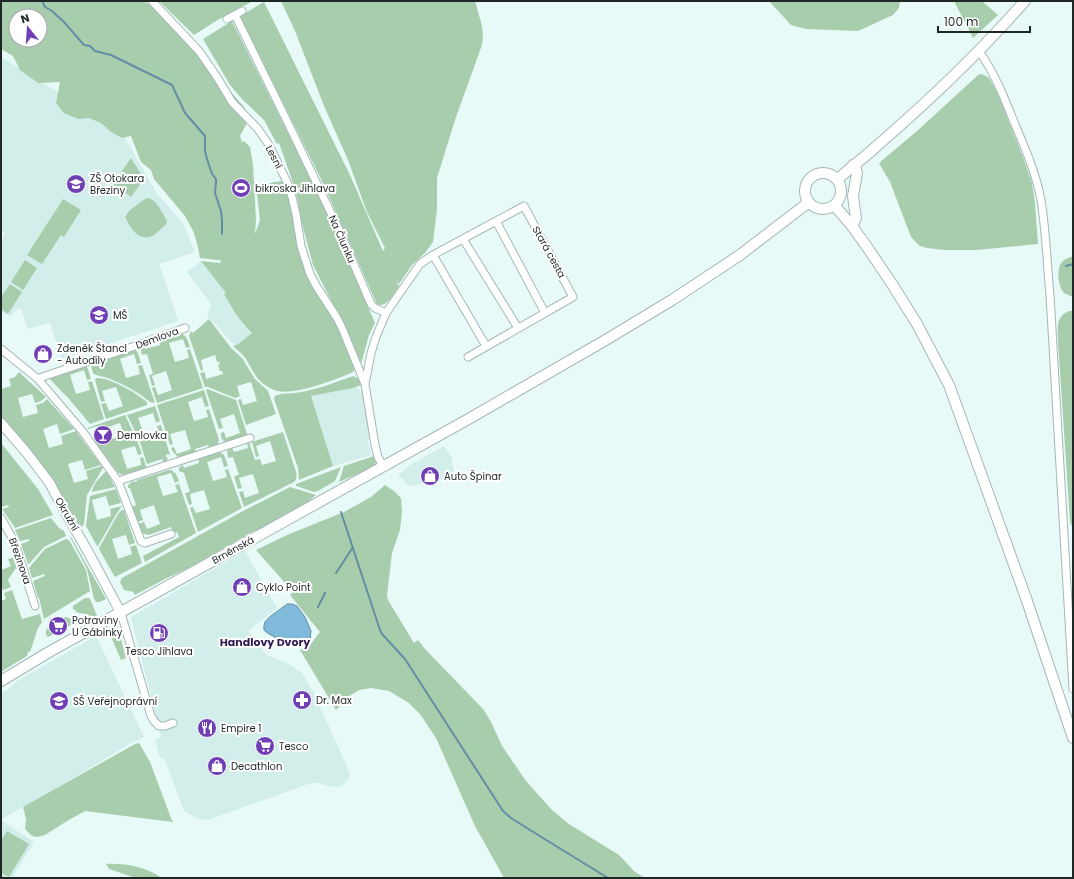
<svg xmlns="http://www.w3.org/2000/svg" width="1074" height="879" font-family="Poppins,sans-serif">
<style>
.built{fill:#d1eeeb}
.green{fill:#a8cdad;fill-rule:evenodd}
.water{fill:#81badb;stroke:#648ea5}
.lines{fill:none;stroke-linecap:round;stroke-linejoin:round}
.stream{stroke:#648ea5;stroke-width:2}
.minor-casing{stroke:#a5b7b6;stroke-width:9}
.tertiary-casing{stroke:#a5b7b6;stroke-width:11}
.secondary-casing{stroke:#a5b7b6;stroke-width:12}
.minor{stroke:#fff;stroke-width:7}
.tertiary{stroke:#fff;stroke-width:9}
.secondary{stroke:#fff;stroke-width:10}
.labels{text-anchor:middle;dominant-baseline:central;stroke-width:4;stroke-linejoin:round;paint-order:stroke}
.street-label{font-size:10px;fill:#1f2726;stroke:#fff}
.poi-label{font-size:10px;fill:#1f2726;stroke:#fff;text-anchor:start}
.neighbourhood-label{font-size:11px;font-weight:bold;fill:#311a53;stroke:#fff}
</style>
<rect width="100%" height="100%" fill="#e7faf8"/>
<!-- built -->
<path class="built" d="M1,57L71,100L114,119L156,192L184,225L195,252L159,264L178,321L62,359L50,323L28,329L21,308L15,310L13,315L9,316L1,311V241L5,233L1,230Z
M201,261L226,293L243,325L252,333L236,347L207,315L211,304L187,272Z
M358,387L360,391L363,392L368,426L369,440L368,443L372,455L333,466L311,396L353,388Z
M444,446L451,456L455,477L409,486L398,475L410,465Z
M245,551L277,608L248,631L266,655L287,663L302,673L314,693L340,751L350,774L348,779L343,785L339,787H333L317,783H311L208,820L196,818L184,811L165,760L159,756L155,739L161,737L131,617Z
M96,636L144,737L126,746L47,794L1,819V693L10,688L17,681Z
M1,820L34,842L12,878H1Z"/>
<!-- green -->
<path class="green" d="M1,1H141L148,3L157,9L245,108L247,123L240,136L242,142L244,141L250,147L253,165L256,219L255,234L260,220L257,194C266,183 270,182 284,181L287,183L299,204L291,177L279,143L277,144L264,120L242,99L230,85L203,39L232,21L318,193L375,323L369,335L362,361L358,362L352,355L354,371L351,373C334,380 292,397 274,390C269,388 263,384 259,380C254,374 250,366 246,359C243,354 237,350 233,346L237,345L252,333C239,321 233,309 224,294L226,293L201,261L220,263L221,260H218L200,258L198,247L194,233L185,216L154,179L151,170L141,162L131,136L122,138L111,132L101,123L89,118L78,119L64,113L56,103L60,82L38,83L20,70L13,56L1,49ZM16,16H40V40H16ZM300,215L306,239L313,265L335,308L321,289L301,253L299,232Z
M159,1H253L216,21L194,35Z
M281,1H475L482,26L483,35L482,45L455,120L437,178V209L433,242L425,253L412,265L399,284L396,280L399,286C393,294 389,306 378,305L376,302L322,181L240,16L264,2L350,175L383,251L385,248L367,212L348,160L324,106L295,31Z
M769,1H900L899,8L893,15L858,31L806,29L791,25Z
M954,1H982L998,15L973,38Z
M980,74L984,75L989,78L998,94L1023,157L1032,183L1035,203L1038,244L976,250H944L927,248L920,246L911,237L890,182L879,163L917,131L977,76Z
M131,158L144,179L131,197L113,184Z
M148,198C157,200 162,213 167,221L166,224C162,228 158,232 154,235C139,243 131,229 125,217L130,210L145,199Z
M63,199L81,210L64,237L61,235L42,264L27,255Z
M1073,256V297C1070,296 1066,294 1064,293C1058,287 1056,268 1062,262C1064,259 1069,258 1073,256Z
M25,260L37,268L23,290L11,282Z
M10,284L22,292L8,314L1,309V297Z
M1069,311H1073V529L1070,522L1069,507L1058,341C1058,328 1055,317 1069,311Z
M209,319L231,348L242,358L255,379L268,391L276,414L246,425L238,400L241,399L243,405L257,401L251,382L237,386L240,396L235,398L208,387H205L200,373L204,372L205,373L206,379L223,374L222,371H220L218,365L220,364L219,362H217L215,355L201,360L203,370L201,371L189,336L191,331L193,333Z
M180,333C187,335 188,341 190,347L186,348L183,339L169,343L175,362L189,358L187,350L190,349L203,388L157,403L152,388L155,387L158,395L172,390L166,371L152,376L155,385L152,386L149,375L153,374L147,354L142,355L141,349L144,346L145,349L160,345L159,340Z
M135,349L138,353L141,363L137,364L134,354L120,359L126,378L140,374L138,366L142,365L155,403L150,402L141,395L126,386L108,378L96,375L93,373L91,366L93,361L94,365L108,361L107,356Z
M85,365L88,369L91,379L87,380L84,370L70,375L76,394L90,390L88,382L92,381L104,419L90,424L69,399L47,376Z
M19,372L46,397L41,401L35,403L32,394L18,398L23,417L38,413L36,405L43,403L47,399L74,429L60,434L57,424L43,429L49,448L63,444L61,436L76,431L101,465L85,470L82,460L68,464L74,483L88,479L86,471L102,466L103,468L87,495L84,524L81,528L55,485L18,437L1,418V389L11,386L9,379L15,377Z
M353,376L359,379L362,385L353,388L311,396L333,466L299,480L298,468L276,405L274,399L275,396C280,393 287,394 294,393C314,391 333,383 353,376Z
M96,378C110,377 136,393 147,402V405L106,419L101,404L106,403L109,411L123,406L116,387L102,391L105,401L101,402L95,380Z
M207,389L236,400L248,437C241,439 227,447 222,439C221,437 221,435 221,433L224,432L226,438L240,433L234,414L220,419L223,428L219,429L206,390Z
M204,390L209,406L205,407L202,397L188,402L194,421L208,417L206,410L209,409L219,440L217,446L210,449L208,445L195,449L196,453L178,457L173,452L171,448L174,447L177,454L191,449L185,430L170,434L173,444L170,445L157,405Z
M155,406L160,421L156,423L153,413L138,418L145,437L159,433L157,426L161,425L170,455L166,454V457L168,458L167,460V461L164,463L162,459L147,464L139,439L127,415Z
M125,415L137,440L142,454L138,455L135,446L121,450L127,469L141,465L140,458L143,457L147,469C137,472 126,479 117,472L93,439L95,437L101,438L102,442L124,435L120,423L99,430L97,426L88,429L87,428Z
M283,432L296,472C297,476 297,479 294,482L244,507L239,492L243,491L245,498L259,493L253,474L239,478L242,488L238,489L234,476L239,475L233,457L228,458L227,451L232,448L234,452L248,448L247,443L249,442L255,460L260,459L262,465L276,461L270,441L256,446L259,456L256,457L252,442Z
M1,443L38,489L52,513L53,515L15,528L2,509L9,507L8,505L1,507Z
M219,452C225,453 226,460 228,466L224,467L221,457L207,462L213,481L227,477L225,470L228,469L242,508L198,532L190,508L193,507L196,513L210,509L204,490L190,494L192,504L189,505L185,493L190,492L184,473L179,471C178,468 180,466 183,465L184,468L199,463L198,459Z
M374,456L377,457L375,465L364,471L339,482L344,466Z
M341,467L335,481L318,491L314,492L296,486V484Z
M169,470H172L174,473L175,472L179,481L175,483L171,473L157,477L163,496L178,492L175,485L179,484L196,533L145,562L143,556L179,537L177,532L173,533L171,527L149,535L141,533L138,524L144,522L147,529L160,524L154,505L140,510L143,520L137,522L132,507L136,505L130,488H128V485L133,481L134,482L137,481V480Z
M105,472H107L115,487L92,492V490L96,482Z
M385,485L394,491L401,498L402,512L400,530L392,553L387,595L388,600L414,643L418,640L425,649L484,710L491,722L502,746L526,781L552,810L569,824L619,855L635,872L645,878H504L475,826L436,738L420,714L409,703L389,691L371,688L359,690L349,696L336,710L300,650L310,645L320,632L290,595L293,592L256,550L287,535L344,512L371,497Z
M290,487L316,495L304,505L265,527L250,533L193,566L165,579L135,595L133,592L124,590L120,582L122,578L243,511Z
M116,489L121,503L109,506L106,496L92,500L97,520L111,516L110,509L122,506L117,513L98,546H97L86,526L90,496Z
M122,510H124L135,543L129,545L126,535L112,539L118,559L132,554L130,547L136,545L142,563L115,577L100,551L99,548L118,514Z
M51,518L59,528L64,531L66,536L44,547L29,564H28L21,544L29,541V539L20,541L15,530Z
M70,537H71L106,599L100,602H96L94,599L87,569Z
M66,539L69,540L86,570L90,591L44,619L39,598H38L33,581L45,576L44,574L32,578L29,568L45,549Z
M16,557L20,567L15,569L8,580L11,587L3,590L1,584V570L11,566L8,559Z
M12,590L22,619L40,614L42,622L38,628L30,652L29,651L27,654L28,655L27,656L1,672V601L6,599L4,593Z
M85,598H89L91,601L97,616H92L76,612V611L73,609V606Z
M66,617L71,619L72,621L71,625L48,637C45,634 45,631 48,628L50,632L62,626L60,622L62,620L61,618Z
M117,635H119L121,639L126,658L121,660L112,639L113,637Z
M139,743L150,762L171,818L173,822L85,811L67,821L45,835L37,837L32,836L25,829L26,819L23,807L135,744Z
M7,831L29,844L9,877L1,873V840Z
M106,864C125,863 146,867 162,878H136L109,869Z"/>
<!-- water -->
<path class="water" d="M287,604H292L297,606L305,617L311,631L310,640C307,644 304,645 299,645C292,645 270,636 265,631C263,629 264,625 265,622C269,616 281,609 287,604Z"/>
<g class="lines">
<!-- stream -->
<path class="stream" d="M42,1L45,7L52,11L64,22L84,45L90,46L95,51L111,55L172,85L185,113L205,136V151L207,159L212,174L216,179V182L215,193L221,211L222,221V234
M1066,266L1073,264
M341,512L380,630L382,634L405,659L503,811L511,818L530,830L608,878
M336,573L353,547
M318,607L325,593"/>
<defs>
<path id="minor" d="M152,1L199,51L217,77L232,102L258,129L269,145L287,182L292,197L296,214L301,246L310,274L317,287L337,318L342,328L365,384
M235,15L288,123L340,232L371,304L375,308L386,313
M227,19L242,11
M979,51C995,74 1004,97 1014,122C1025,148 1036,173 1041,200C1046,231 1047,263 1050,295L1073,689
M496,221L545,313
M463,239L518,328
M433,255L486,346
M1,349L38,379L83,432L118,481L141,541L145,543L171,534
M38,379L45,376L138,345L185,328
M383,466L378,457L375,445L365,384L371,353L376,337L386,313L420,264L433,255L524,206L573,297L468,357
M118,481L250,438
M1,518L15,543L35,606
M121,613L151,716L154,721L159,726H165L173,723"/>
<path id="tertiary" d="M1,423L26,452L49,482L67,515L91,557L121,613"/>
<path id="secondary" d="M805 191a18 18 0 1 1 36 0a18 18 0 1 1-36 0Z
M837,180C850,168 865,157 879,144C930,100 980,52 1025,1
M834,205L852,226L867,247L892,284L917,324L949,385L1026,598L1073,738
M852,226L856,218L853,196L857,173L856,169L853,165
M1,681L49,652L465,421L604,341L672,300L740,255L809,202"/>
</defs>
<!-- minor casing -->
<use href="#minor" class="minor-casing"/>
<!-- tertiary casing -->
<use href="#tertiary" class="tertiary-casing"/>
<!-- secondary casing -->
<use href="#secondary" class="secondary-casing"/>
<!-- minor -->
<use href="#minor" class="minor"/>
<!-- tertiary -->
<use href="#tertiary" class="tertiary"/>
<!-- secondary -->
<use href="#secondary" class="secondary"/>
</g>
<!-- icons -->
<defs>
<symbol id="school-disc" viewBox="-11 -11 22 22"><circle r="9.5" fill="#703fb6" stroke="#fff"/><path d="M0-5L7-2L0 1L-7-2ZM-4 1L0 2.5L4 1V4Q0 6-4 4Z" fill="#fff"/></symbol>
<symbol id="stadium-disc" viewBox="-11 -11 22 22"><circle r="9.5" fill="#703fb6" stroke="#fff"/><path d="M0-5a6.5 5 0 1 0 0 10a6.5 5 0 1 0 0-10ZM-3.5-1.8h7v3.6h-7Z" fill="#fff"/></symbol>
<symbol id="shop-disc" viewBox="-11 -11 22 22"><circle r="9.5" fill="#703fb6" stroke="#fff"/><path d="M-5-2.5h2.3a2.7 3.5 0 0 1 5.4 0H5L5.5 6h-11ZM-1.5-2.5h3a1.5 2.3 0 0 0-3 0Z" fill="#fff"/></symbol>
<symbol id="bar-disc" viewBox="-11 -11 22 22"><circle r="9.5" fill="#703fb6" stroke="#fff"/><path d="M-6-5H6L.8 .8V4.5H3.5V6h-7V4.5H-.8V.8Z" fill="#fff"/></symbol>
<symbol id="supermarket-disc" viewBox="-11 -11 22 22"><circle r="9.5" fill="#703fb6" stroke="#fff"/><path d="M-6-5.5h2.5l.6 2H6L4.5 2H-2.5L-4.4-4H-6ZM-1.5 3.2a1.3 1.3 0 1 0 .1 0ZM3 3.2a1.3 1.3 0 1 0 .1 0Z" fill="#fff"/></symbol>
<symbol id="fuel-disc" viewBox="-11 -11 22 22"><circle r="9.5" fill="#703fb6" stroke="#fff"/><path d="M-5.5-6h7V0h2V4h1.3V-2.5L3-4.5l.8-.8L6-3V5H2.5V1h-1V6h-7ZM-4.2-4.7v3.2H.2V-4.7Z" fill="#fff"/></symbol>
<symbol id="pharmacy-disc" viewBox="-11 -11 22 22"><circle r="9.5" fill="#703fb6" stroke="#fff"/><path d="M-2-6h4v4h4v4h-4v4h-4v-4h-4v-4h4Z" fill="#fff"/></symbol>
<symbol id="university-disc" viewBox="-11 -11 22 22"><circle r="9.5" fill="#703fb6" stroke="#fff"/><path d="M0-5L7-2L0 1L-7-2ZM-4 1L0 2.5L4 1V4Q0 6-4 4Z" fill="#fff"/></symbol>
<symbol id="restaurant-disc" viewBox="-11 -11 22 22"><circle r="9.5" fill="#703fb6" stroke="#fff"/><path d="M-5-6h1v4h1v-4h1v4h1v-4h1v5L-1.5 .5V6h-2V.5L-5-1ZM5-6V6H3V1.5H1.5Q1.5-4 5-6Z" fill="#fff"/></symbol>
</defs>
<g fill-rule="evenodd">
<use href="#school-disc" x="65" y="173" width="22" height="22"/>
<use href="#stadium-disc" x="230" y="177" width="22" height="22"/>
<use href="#school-disc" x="88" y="304" width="22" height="22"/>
<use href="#shop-disc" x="32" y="343" width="22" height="22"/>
<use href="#bar-disc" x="92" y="424" width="22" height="22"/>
<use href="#shop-disc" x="419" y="465" width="22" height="22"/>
<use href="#shop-disc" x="231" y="576" width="22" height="22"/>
<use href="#supermarket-disc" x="47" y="615" width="22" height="22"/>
<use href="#fuel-disc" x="148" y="622" width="22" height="22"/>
<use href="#pharmacy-disc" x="291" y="689" width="22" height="22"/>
<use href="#university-disc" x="48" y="690" width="22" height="22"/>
<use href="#restaurant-disc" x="196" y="717" width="22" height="22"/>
<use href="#supermarket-disc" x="254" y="735" width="22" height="22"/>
<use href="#shop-disc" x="206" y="755" width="22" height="22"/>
</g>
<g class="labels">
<!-- street labels -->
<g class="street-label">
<text transform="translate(274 157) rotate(62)">Lesní</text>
<text transform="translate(342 239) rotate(66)">Na Člunku</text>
<text transform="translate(549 252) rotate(61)">Stará cesta</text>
<text transform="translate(157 338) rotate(-20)">Demlova</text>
<text transform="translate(67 514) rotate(60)">Okružní</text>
<text transform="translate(233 550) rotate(-29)">Brněnská</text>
<text transform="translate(20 561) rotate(71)">Březinova</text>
</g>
<!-- poi labels -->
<g class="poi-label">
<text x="90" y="178">ZŠ Otokara<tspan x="90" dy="12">Březiny</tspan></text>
<text x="255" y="188">bikroska Jihlava</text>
<text x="113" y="315">MŠ</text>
<text x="57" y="348">Zdeněk Štancl<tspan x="57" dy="12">- Autodíly</tspan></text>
<text x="117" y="435">Demlovka</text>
<text x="444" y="476">Auto Špinar</text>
<text x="256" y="587">Cyklo Point</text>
<text x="72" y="620">Potraviny<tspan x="72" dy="12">U Gábinky</tspan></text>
<text x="159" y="651" text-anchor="middle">Tesco Jihlava</text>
<text x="316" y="700">Dr. Max</text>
<text x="73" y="701">SŠ Veřejnoprávní</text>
<text x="221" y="728">Empire 1</text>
<text x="279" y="746">Tesco</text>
<text x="231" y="766">Decathlon</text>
</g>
<!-- neighbourhood labels -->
<g class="neighbourhood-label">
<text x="265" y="642">Handlovy Dvory</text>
</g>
</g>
<!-- border -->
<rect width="1074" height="879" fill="none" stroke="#1f2726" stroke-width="4"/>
<!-- north arrow -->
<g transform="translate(28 28) rotate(343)"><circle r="19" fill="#ffffff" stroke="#a5a9a8"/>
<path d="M0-3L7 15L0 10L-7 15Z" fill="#703fb6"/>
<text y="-6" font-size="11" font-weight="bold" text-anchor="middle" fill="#1f2726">N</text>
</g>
<!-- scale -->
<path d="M938 26v6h92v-6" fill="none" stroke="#1f2726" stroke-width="2"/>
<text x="944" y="26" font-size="12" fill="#1f2726" stroke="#ffffff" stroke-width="3" paint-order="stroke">100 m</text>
</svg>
